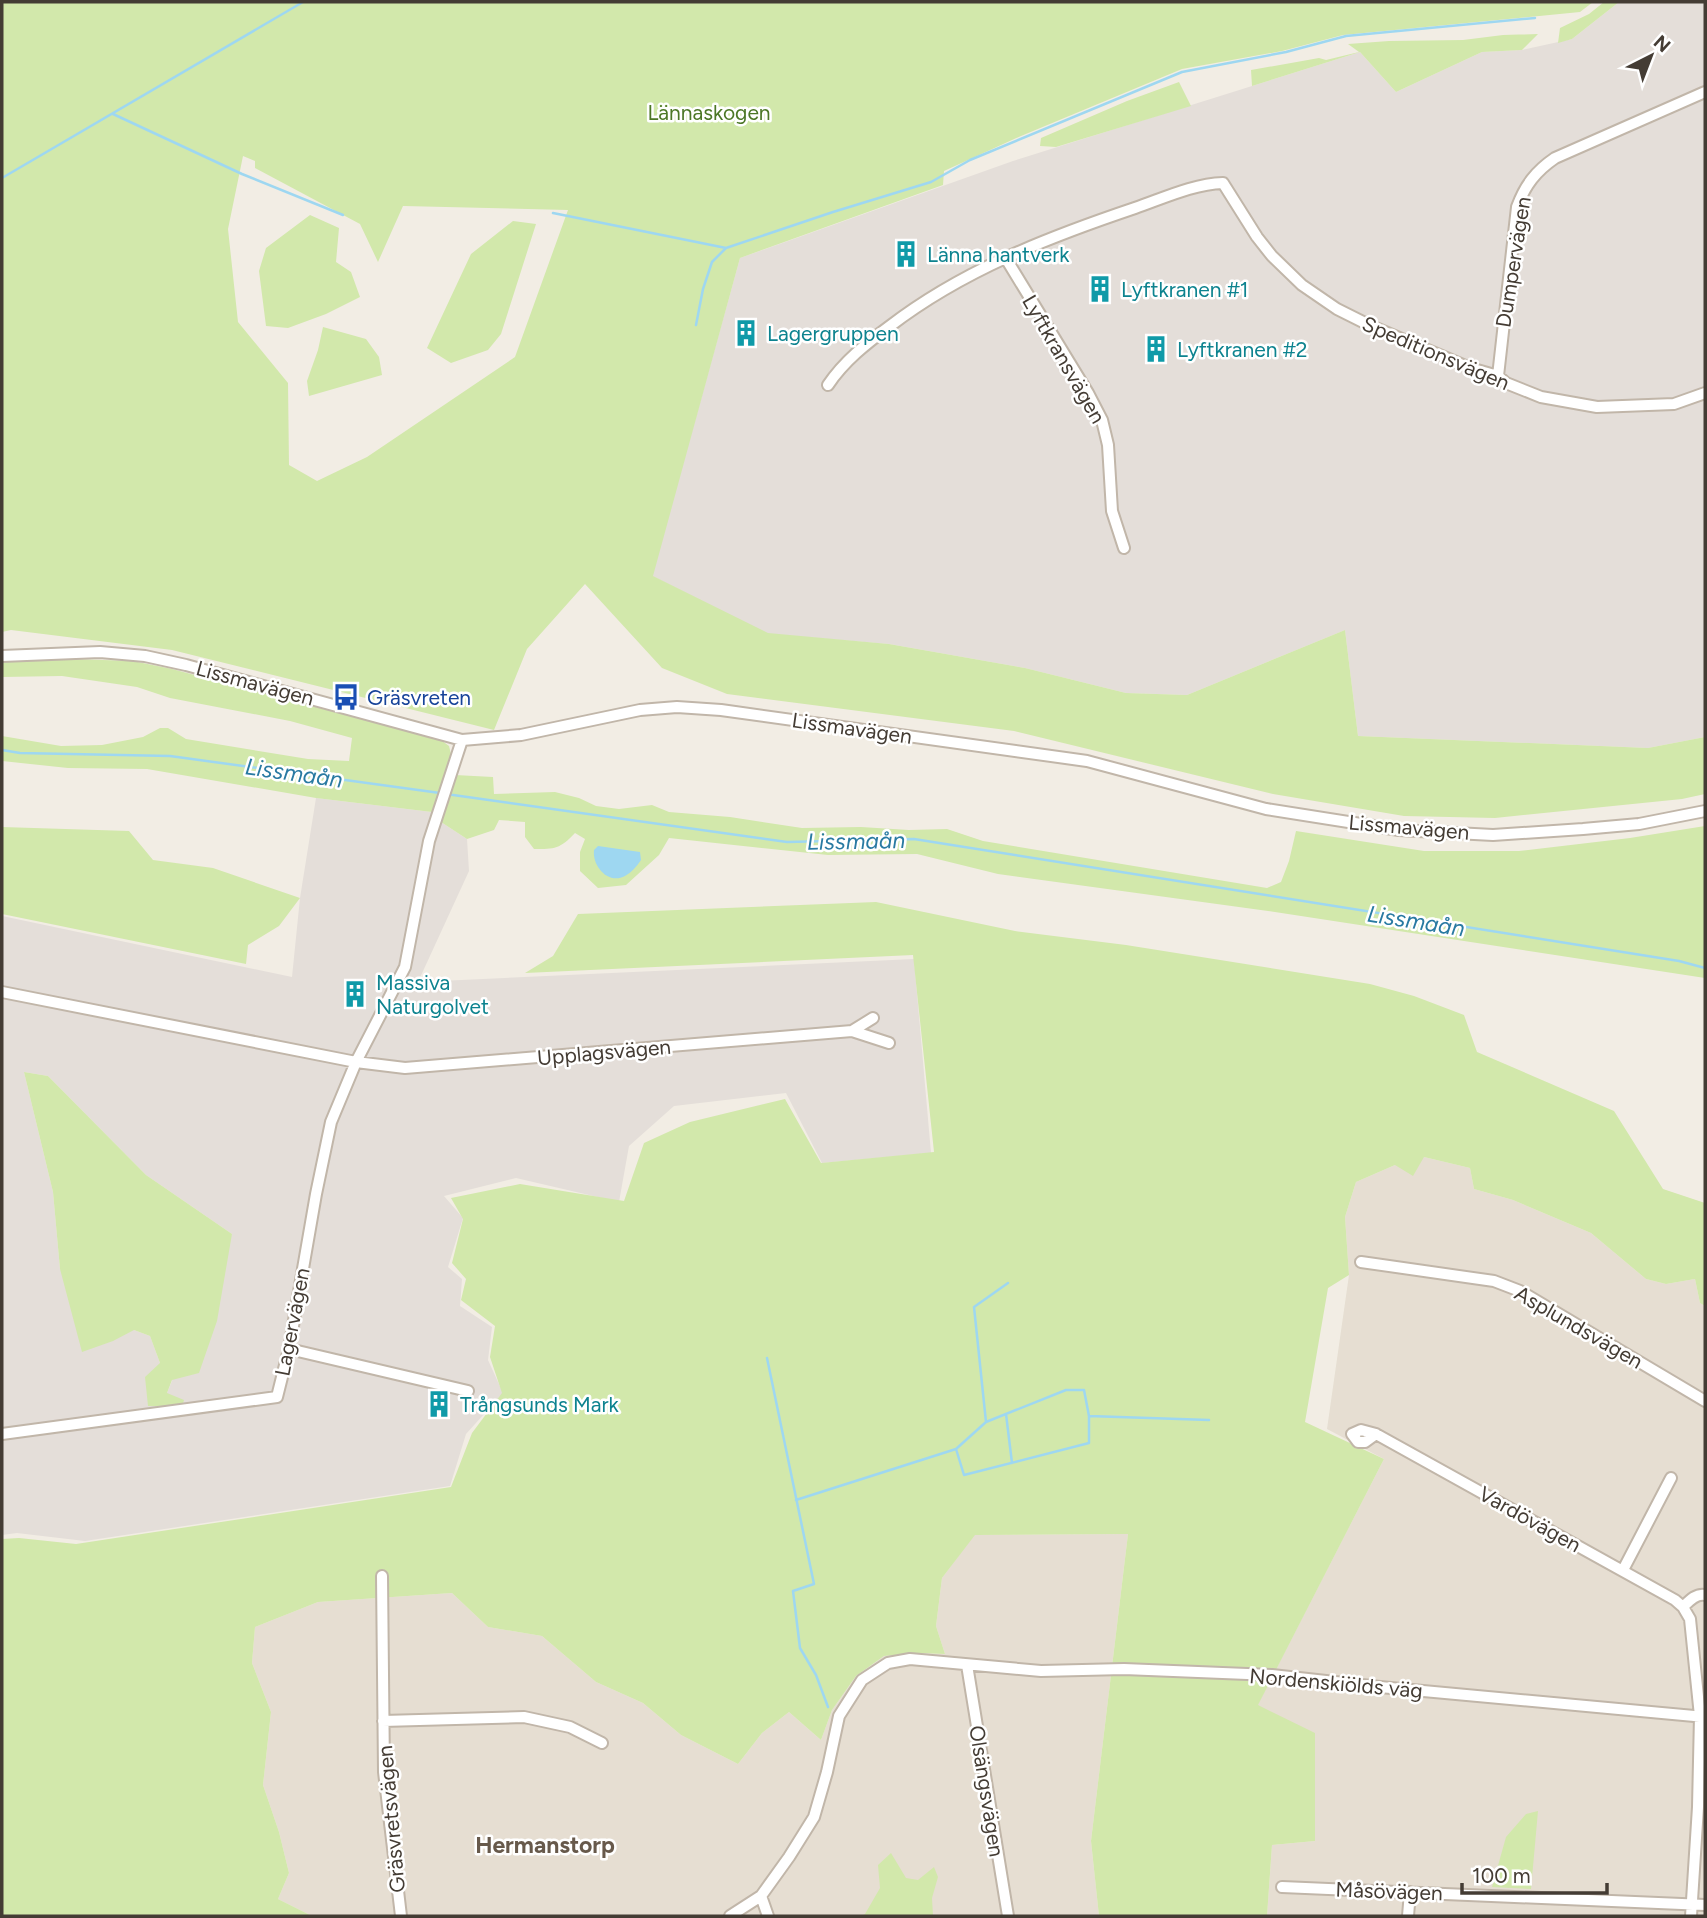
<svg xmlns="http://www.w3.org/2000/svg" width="1707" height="1918" font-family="Figtree,sans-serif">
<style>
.residential{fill:#e6ded2}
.industrial{fill:#e4ded9;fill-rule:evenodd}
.green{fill:#d2e8ab;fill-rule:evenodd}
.water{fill:#9ed7f1}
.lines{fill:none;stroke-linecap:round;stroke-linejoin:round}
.stream{stroke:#9ed7f1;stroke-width:2.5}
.minor-casing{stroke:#c1b6a9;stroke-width:14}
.minor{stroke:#fff;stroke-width:10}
.labels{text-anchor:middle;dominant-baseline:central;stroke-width:5;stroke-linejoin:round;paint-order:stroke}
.park-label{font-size:21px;fill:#4c7726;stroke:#fff}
.culture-label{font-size:21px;fill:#0d838f;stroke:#fff;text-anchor:start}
.street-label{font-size:21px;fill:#443c34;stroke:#fff}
.transit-label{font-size:21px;fill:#164399;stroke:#fff;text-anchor:start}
.water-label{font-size:23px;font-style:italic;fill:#297aa2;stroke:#fff}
.neighbourhood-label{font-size:23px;font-weight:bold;fill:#67594b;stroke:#fff}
</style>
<rect width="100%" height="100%" fill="#f2ede4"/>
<!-- residential -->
<path class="residential" d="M1424,1157L1470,1168L1474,1189L1513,1200L1591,1233L1646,1279L1666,1284L1695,1279L1700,1303L1705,1306V1916H1267L1272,1845L1315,1841V1734L1257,1706L1384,1459L1327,1429L1349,1275L1345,1217L1356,1182L1395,1165Z
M1128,1534L1091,1841L1099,1916H312L278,1899L289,1873L279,1832L263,1785L271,1712L252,1663L255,1627L318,1602L452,1593L488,1627L542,1636L596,1682L643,1703L681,1735L738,1764L762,1733L789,1712L821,1740L832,1710L856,1676L884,1656L918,1653L945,1654L936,1626L942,1578L974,1535Z"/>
<!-- industrial -->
<path class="industrial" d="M1619,2H1705V737L1648,748L1358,736L1345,630L1187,695L1126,693L1025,668L889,644L768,634L652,576L740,258L1013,161L1360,52L1396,92L1482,52L1522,50L1572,39Z
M316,798L432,812L441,822L467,839L469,871L418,982L914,959L931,1153L822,1163L786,1093L674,1106L629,1146L619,1202L516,1178L444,1196L463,1218L448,1267L462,1279L460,1306L492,1327L488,1360L503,1393L466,1434L450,1486L85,1541L17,1533L2,1535V916L292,977L300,898ZM24,1072L48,1076L146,1175L232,1234L167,1393L160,1363L150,1336L134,1330L60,1269L53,1192Z"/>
<!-- green -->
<path class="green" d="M2,2H1593L1580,12L1343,35L1282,51L1182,69L1021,136L944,171L943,185L740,258L653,576L768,633L889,644L1025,668L1126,693L1187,695L1345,630L1358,736L1648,748L1705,737V794L1682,799L1495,818L1404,816L1273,794L1014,731L727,694L662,668L585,584L527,649L494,730L172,650L11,630L2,632ZM243,156L255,161V168L360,224L378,262L403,206L568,210L515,357L367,457L317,481L289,465L288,383L238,322L228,229Z
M1604,2H1619L1572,39L1558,43L1560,28L1589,14Z
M1538,34L1522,50L1482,52L1396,92L1360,52L1252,86L1251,70L1319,58L1326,60L1359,52L1348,44L1389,41L1463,40L1503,35Z
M1179,82L1191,106L1056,147L1040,146L1041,138L1127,101Z
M310,215L339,228L336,262L351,272L360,297L326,314L288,328L266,326L259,271L266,248Z
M513,221L536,224L501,334L488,350L451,363L427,348L471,254Z
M323,327L366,339L379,357L382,375L309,396L307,381L318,350Z
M73,659L133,661L172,669L441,740L449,746L451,754L432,812L316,798L147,769L68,768L2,761V736L61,746L102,745L143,737L160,728H168L186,739L308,759L349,761L352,738L290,721L170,698L137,687L62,676L2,677V661Z
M455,775L493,777L494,794L555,792L579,798L596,806L619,809L652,805L669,812L730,817L802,828L861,827L909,830L947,829L983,841L1267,888L1281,882L1289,861L1296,831L1424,851H1519L1630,838L1705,826V978L1268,911L998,874L917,854L828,855L669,838L659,855L626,885L598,888L580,871V852L585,839L575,833C560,849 555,849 534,849L525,837V822L499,820L494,830L467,839L441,822Z
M2,827L129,831L153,860L213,868L300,898L279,926L248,945L246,964L2,914Z
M876,902L1015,931L1126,945L1370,984L1414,996L1464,1015L1477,1052L1614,1111L1663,1189L1705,1203V1306L1700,1303L1695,1279L1666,1284L1646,1279L1591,1233L1513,1200L1474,1189L1470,1168L1424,1157L1413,1176L1395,1165L1356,1182L1345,1217L1349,1275L1328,1288L1305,1422L1384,1459L1258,1705L1315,1733V1841L1272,1845L1267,1916H1099L1091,1841L1128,1534L975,1535L942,1578L936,1626L945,1654L918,1653L884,1656L856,1676L832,1710L821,1740L789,1712L762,1733L738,1764L681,1735L643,1703L596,1682L542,1636L488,1627L452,1593L318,1602L255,1627L252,1663L271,1712L263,1785L279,1832L289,1873L278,1899L312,1916H2V1539L19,1538L76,1544L451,1487L472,1433L502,1393L490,1357L495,1326L461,1300L466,1279L452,1263L463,1219L451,1198L520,1184L624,1201L644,1143L690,1122L785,1099L821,1163L934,1152L913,955L525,973L553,956L578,914Z
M24,1072L48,1076L146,1175L232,1234L217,1321L199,1373L172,1380L167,1393L184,1400L182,1407L148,1406L145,1377L160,1363L150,1336L134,1330L113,1341L82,1352L60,1269L53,1192Z
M1538,1811L1531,1889L1492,1887L1506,1837L1526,1814Z
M891,1853L906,1878L918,1880L934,1867L938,1877L932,1898L933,1916H861L865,1914L880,1888L878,1865Z"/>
<!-- water -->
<path class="water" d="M598,846L640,852L641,860C637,866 632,872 625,876C608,885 592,866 594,850Z"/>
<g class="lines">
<!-- stream -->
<path class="stream" d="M113,114L242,174L343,215
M2,178L303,2
M553,213L726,248L712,262L703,289L696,325
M726,248L833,212L931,182L970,160L1182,72L1286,52L1346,36L1535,18
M2,750L20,753L170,756L440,793
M446,794L787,842L914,839L1679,961L1705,968
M767,1358L814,1584L793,1591L800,1648L816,1675L828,1707
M1006,1414L1012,1463
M986,1422L974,1307L1008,1283
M956,1449L964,1475L1089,1443V1416L1209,1420
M796,1500L956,1449L986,1422L1066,1390H1084L1089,1416"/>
<defs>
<path id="minor" d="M1005,257L1088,393L1102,420L1108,445L1112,511L1124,548
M1498,376L1517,207C1525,185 1536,171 1555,158L1705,92
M828,385C844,361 867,343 890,326C963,270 1049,237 1135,208C1164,198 1193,184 1223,183L1257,237L1272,256L1302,285L1337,309L1371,326L1470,368L1498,376L1506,383L1541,397L1597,407L1674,404L1705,393
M2,656L100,652L145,656L186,665L462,740L521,735L640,710L677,707L721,710L1087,761L1266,809L1399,830L1493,835L1583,829L1639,824L1705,811
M2,992L356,1062L405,1068L852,1031L889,1043
M852,1031L873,1018
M1361,1262L1494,1281L1520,1291L1705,1401
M289,1349L468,1391
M2,1434L277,1397L289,1349L316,1194L331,1122L356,1062L405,967L429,841L462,740
M1376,1434L1365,1442H1358L1352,1434L1361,1430L1376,1434L1675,1600L1683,1607L1690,1619L1700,1716L1698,1807L1691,1916
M1623,1570L1671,1478
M382,1576L384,1772L401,1916
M1683,1607C1689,1601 1696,1593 1705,1595
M967,1665L1008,1916
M383,1721L524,1717L570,1727L602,1743
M1282,1887L1705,1905
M761,1896L768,1916
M730,1916L761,1896L789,1857L814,1817L827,1772L839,1716L862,1680L888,1663L910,1659L1041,1671L1124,1669L1272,1675L1380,1687L1705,1717
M1408,1916L1410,1892"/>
</defs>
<!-- minor casing -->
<use href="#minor" class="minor-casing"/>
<!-- minor -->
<use href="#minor" class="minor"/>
</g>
<!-- icons -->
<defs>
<symbol id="building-bare" viewBox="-9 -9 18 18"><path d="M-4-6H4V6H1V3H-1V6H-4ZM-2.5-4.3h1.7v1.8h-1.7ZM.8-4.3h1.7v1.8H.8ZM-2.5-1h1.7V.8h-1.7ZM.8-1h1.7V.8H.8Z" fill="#0f9aa8" stroke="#fff" stroke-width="2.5" paint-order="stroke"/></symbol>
<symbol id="bus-bare" viewBox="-9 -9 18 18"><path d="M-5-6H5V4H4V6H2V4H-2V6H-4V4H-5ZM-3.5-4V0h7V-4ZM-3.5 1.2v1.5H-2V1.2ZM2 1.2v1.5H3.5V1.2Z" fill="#1a4fb4" stroke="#fff" stroke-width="2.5" paint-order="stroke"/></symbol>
</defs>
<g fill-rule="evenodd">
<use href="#building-bare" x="887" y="235" width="38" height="38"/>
<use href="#building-bare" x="1081" y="270" width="38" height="38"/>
<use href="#building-bare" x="727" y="314" width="38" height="38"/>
<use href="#building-bare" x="1137" y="330" width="38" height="38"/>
<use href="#bus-bare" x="327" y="678" width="38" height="38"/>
<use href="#building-bare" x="336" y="975" width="38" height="38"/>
<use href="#building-bare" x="420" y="1385" width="38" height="38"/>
</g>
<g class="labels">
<!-- park labels -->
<g class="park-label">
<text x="709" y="112">Lännaskogen</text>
</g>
<!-- culture labels -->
<g class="culture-label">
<text x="927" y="254">Länna hantverk</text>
<text x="1121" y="289">Lyftkranen #1</text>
<text x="767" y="333">Lagergruppen</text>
<text x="1177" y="349">Lyftkranen #2</text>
<text x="376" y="982">Massiva<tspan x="376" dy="24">Naturgolvet</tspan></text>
<text x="460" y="1404">Trångsunds Mark</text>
</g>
<!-- street labels -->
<g class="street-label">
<text transform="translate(1513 262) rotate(-81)">Dumpervägen</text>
<text transform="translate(1436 353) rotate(23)">Speditionsvägen</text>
<text transform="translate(1064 359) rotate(60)">Lyftkransvägen</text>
<text transform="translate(255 683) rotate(15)">Lissmavägen</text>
<text transform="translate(852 728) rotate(8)">Lissmavägen</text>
<text transform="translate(1409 827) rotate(5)">Lissmavägen</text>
<text transform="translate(604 1052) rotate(-5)">Upplagsvägen</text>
<text transform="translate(292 1322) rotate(-79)">Lagervägen</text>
<text transform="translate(1579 1327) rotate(30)">Asplundsvägen</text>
<text transform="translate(1530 1519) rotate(29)">Vardövägen</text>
<text transform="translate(1336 1683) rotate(5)">Nordenskiölds väg</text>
<text transform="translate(987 1791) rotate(81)">Olsängsvägen</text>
<text transform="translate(391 1819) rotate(-95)">Gräsvretsvägen</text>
<text transform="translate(1389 1891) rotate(2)">Måsövägen</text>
</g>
<!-- transit labels -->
<g class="transit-label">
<text x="367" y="697">Gräsvreten</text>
</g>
<!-- water labels -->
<g class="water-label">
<text transform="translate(294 773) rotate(8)">Lissmaån</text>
<text transform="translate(856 841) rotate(-1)">Lissmaån</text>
<text transform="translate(1416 921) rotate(9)">Lissmaån</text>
</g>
<!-- neighbourhood labels -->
<g class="neighbourhood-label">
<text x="545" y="1845">Hermanstorp</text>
</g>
</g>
<!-- border -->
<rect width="1707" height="1918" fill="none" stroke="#443c34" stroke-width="7"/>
<!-- north arrow -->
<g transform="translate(1651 56) rotate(42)" stroke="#ffffff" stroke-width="5" paint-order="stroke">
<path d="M0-5L12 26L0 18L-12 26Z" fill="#443c34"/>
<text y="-10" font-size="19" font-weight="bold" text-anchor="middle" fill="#443c34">N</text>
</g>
<!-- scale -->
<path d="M1462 1883v10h145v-10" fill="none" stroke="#443c34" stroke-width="3.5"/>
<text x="1472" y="1883" font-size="21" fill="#443c34" stroke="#ffffff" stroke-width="5" paint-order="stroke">100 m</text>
</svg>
